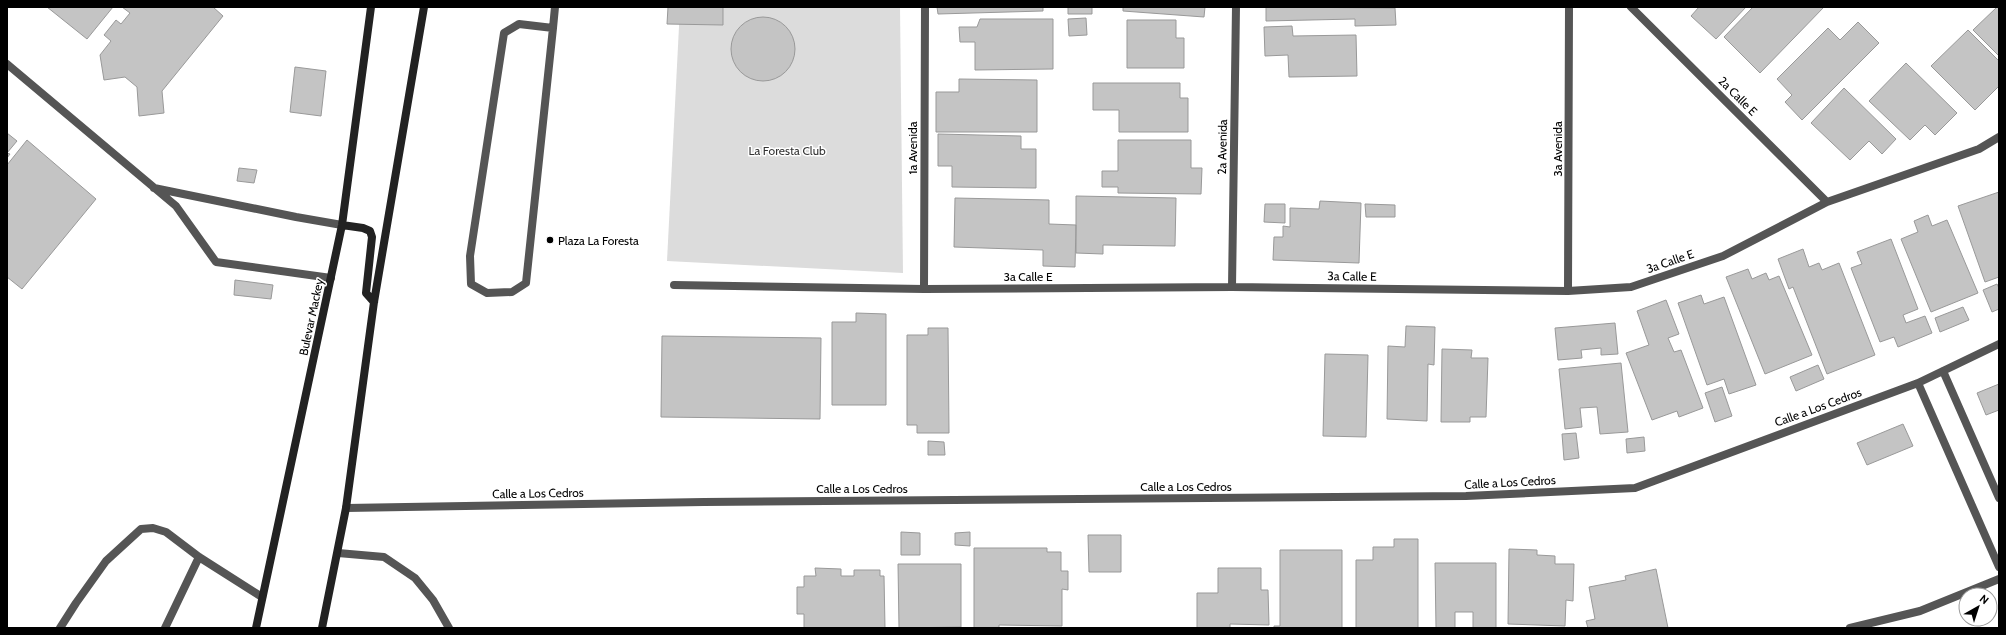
<svg xmlns="http://www.w3.org/2000/svg" width="2006" height="635" font-family="Cabin,sans-serif">
<style>
.green{fill:#dcdcdc}
.building{fill:#c4c4c4;stroke:#999}
.lines{fill:none;stroke-linecap:round;stroke-linejoin:round}
.lane{stroke:#555;stroke-width:8}
.street{stroke:#555;stroke-width:8}
.secondary{stroke:#222;stroke-width:8}
.poi-dot{fill:#000;stroke:#fff;stroke-width:1.5}
.labels{text-anchor:middle;dominant-baseline:central;stroke-width:3;stroke-linejoin:round;paint-order:stroke}
.street-label{font-size:12px;fill:#000;stroke:#fff}
.park-label{font-size:12px;fill:#333;stroke:#fff}
.poi-label{font-size:12px;fill:#000;stroke:#fff;text-anchor:start}
</style>
<rect width="100%" height="100%" fill="#fff"/>
<!-- green -->
<path class="green" d="M680,7H900L903,273L667,261Z"/>
<!-- building -->
<path class="building" d="M47,7H113L87,39Z
M122,7H213L223,16L162,91L164,113L139,116L137,87L125,77L104,80L100,55L111,41L104,35L116,20L121,24L130,13Z
M668,7H723V25L667,24Z
M937,7H1043V11L938,14Z
M1068,7H1092V14H1068Z
M1123,7H1205L1204,17L1123,11Z
M1266,7L1395,8L1396,25L1355,26V19L1266,21Z
M1699,7H1746L1716,39L1691,16Z
M1753,7H1824L1760,73L1724,37Z
M1997,7H1999V56L1973,30Z
M731 49a32 32 0 1 1 64 0a32 32 0 1 1-64 0Z
M1086,18L1087,35L1069,36L1068,19Z
M980,19H1053V69L975,70V42H960L959,27H977Z
M1127,20H1176V38H1184V68H1127Z
M1858,22L1879,43L1802,120L1785,102L1792,95L1777,79L1828,28L1840,40Z
M1292,26L1293,36L1356,35L1357,76L1289,77L1288,55L1265,56L1264,27Z
M1968,30L1999,61V86L1975,110L1931,66Z
M1906,63L1957,113L1935,135L1925,125L1910,140L1869,101Z
M295,67L326,71L321,116L290,112Z
M959,79L1037,80V132H936V92H959Z
M1093,83H1180V98H1188V132H1119V110H1093Z
M1844,88L1896,139L1882,154L1869,141L1850,160L1811,123Z
M7,133L17,141L7,153L10,154L7,158Z
M938,134L1021,136V149H1036V188L952,187V166H938Z
M27,140L96,199L22,289L7,277V165Z
M1118,140H1191V168H1202L1201,194L1118,193V187H1102V171H1118Z
M239,168L257,170L254,183L237,181Z
M1999,192V277L1985,282L1958,206Z
M1076,196L1176,198L1175,246L1103,245V254L1076,253Z
M955,198L1049,200V224L1076,225L1075,267L1043,266V250L954,247Z
M1320,201L1361,203L1359,263L1273,260L1274,237H1283V226L1290,227V208L1319,209Z
M1265,204H1285V223L1264,222Z
M1365,204L1395,205V217H1366Z
M1928,215L1932,226L1947,220L1978,293L1931,312L1901,239L1918,232L1914,221Z
M1891,239L1918,309L1903,315L1906,323L1925,316L1932,333L1898,347L1894,337L1880,342L1851,268L1862,264L1857,252Z
M1803,249L1809,267L1819,263L1822,270L1839,263L1875,355L1827,374L1793,287L1789,289L1778,259Z
M1748,269L1752,279L1766,273L1769,280L1779,276L1812,355L1765,374L1726,277Z
M235,280L273,285L271,299L234,295Z
M1997,284L1999,288V309L1992,312L1983,290Z
M1701,295L1704,304L1724,297L1756,385L1729,394L1724,379L1707,385L1678,303Z
M1666,300L1679,334L1668,338L1674,352L1681,350L1703,408L1679,417L1677,411L1652,420L1626,353L1649,345L1637,311Z
M1963,307L1969,320L1940,332L1935,318Z
M856,313L886,314V405H832V322H856Z
M1615,323L1618,354L1601,355V348L1581,350L1582,358L1558,360L1555,328Z
M1406,326L1435,327L1434,365L1428,364L1427,421L1387,419L1388,346L1405,347Z
M928,328H948L949,433H917V425H907V335H928Z
M662,336L821,338L820,419L661,417Z
M1442,349L1472,350L1471,358H1488L1486,417H1470V422H1441Z
M1325,354L1368,355L1366,437L1323,436Z
M1621,363L1628,432L1600,434L1597,407L1580,408L1582,427L1565,429L1559,369Z
M1818,365L1824,379L1796,391L1790,377Z
M1999,384V410L1986,415L1977,393Z
M1722,387L1732,416L1715,422L1705,393Z
M1903,424L1913,446L1867,465L1857,443Z
M1576,433L1579,458L1564,460L1562,434Z
M1644,437L1645,451L1627,453L1626,439Z
M928,441L944,442L945,455H928Z
M901,532L920,533V555H901Z
M970,532V546L955,545V533Z
M1088,535H1121V572H1089Z
M1394,539H1418V628H1356V560H1373V547H1394Z
M974,548H1047V552H1061V571H1068V590L1062,589V626L999,625V628H974Z
M1509,549L1537,550V555L1555,556V564H1574L1573,601L1566,600L1565,626L1508,624Z
M1280,550H1342V628H1274V626H1280Z
M1435,563H1496V628H1473V612H1455V628H1436Z
M898,564H961V627L899,628Z
M815,568L841,569V576H854V570H880V576H884L885,628H804V614H797V587H804V576H816Z
M1218,568H1261V590H1268L1269,625L1230,624V628H1197V593H1218Z
M1656,569L1668,628H1588L1586,621L1595,619L1589,587L1626,580L1625,576Z"/>
<g class="lines">
<!-- lane -->
<path class="lane" d="M553,28L519,24L504,33L470,256L471,284L487,293L512,292L526,283L553,28L555,7
M60,628L76,603L106,561L141,529L153,528L166,532L199,557L262,597
M165,628L199,557"/>
<!-- street -->
<path class="street" d="M1631,7L1827,202
M7,64L176,206L216,262L331,278
M154,188L296,217L342,225
M674,285L924,289L1232,287L1568,291L1631,287L1723,256L1827,202L1979,149L1999,137
M1232,287L1236,7
M924,289L925,7
M1568,291L1569,7
M1943,371L1999,498
M1918,383L1999,567
M346,508L704,502L1466,496L1635,488L1918,383L1999,344
M338,553L384,557L415,578L433,600L449,628
M1850,628L1920,611L1999,579"/>
<!-- secondary -->
<path class="secondary" d="M342,225L363,228L370,231L372,237L366,293L374,302
M256,628L342,225L371,7
M322,628L346,508L374,302L424,7"/>
</g>
<!-- markers -->
<circle class="poi-dot" cx="550" cy="240" r="4"/>
<g class="labels">
<!-- street labels -->
<g class="street-label">
<text transform="translate(1738 96) rotate(45)">2a Calle E</text>
<text transform="translate(1222 147) rotate(-89)">2a Avenida</text>
<text transform="translate(912 148) rotate(-90)">1a Avenida</text>
<text transform="translate(1557 149) rotate(-90)">3a Avenida</text>
<text transform="translate(1670 261) rotate(-19)">3a Calle E</text>
<text x="1028" y="276">3a Calle E</text>
<text transform="translate(1352 276) rotate(1)">3a Calle E</text>
<text transform="translate(311 317) rotate(-78)">Bulevar Mackey</text>
<text transform="translate(1818 407) rotate(-20)">Calle a Los Cedros</text>
<text transform="translate(1510 482) rotate(-3)">Calle a Los Cedros</text>
<text x="1186" y="486">Calle a Los Cedros</text>
<text x="862" y="488">Calle a Los Cedros</text>
<text transform="translate(538 493) rotate(-1)">Calle a Los Cedros</text>
</g>
<!-- park labels -->
<g class="park-label">
<text x="787" y="150">La Foresta Club</text>
</g>
<!-- poi labels -->
<g class="poi-label">
<text x="558" y="240">Plaza La Foresta</text>
</g>
</g>
<!-- border -->
<rect width="2006" height="635" fill="none" stroke="#000000" stroke-width="16"/>
<!-- north arrow -->
<g transform="translate(1978 607) rotate(39)"><circle r="19" fill="#ffffff" stroke="#999999"/>
<path d="M0-3L7 15L0 10L-7 15Z" fill="#000000"/>
<text y="-6" font-size="11" font-weight="bold" text-anchor="middle" fill="#000000">N</text>
</g>
</svg>
